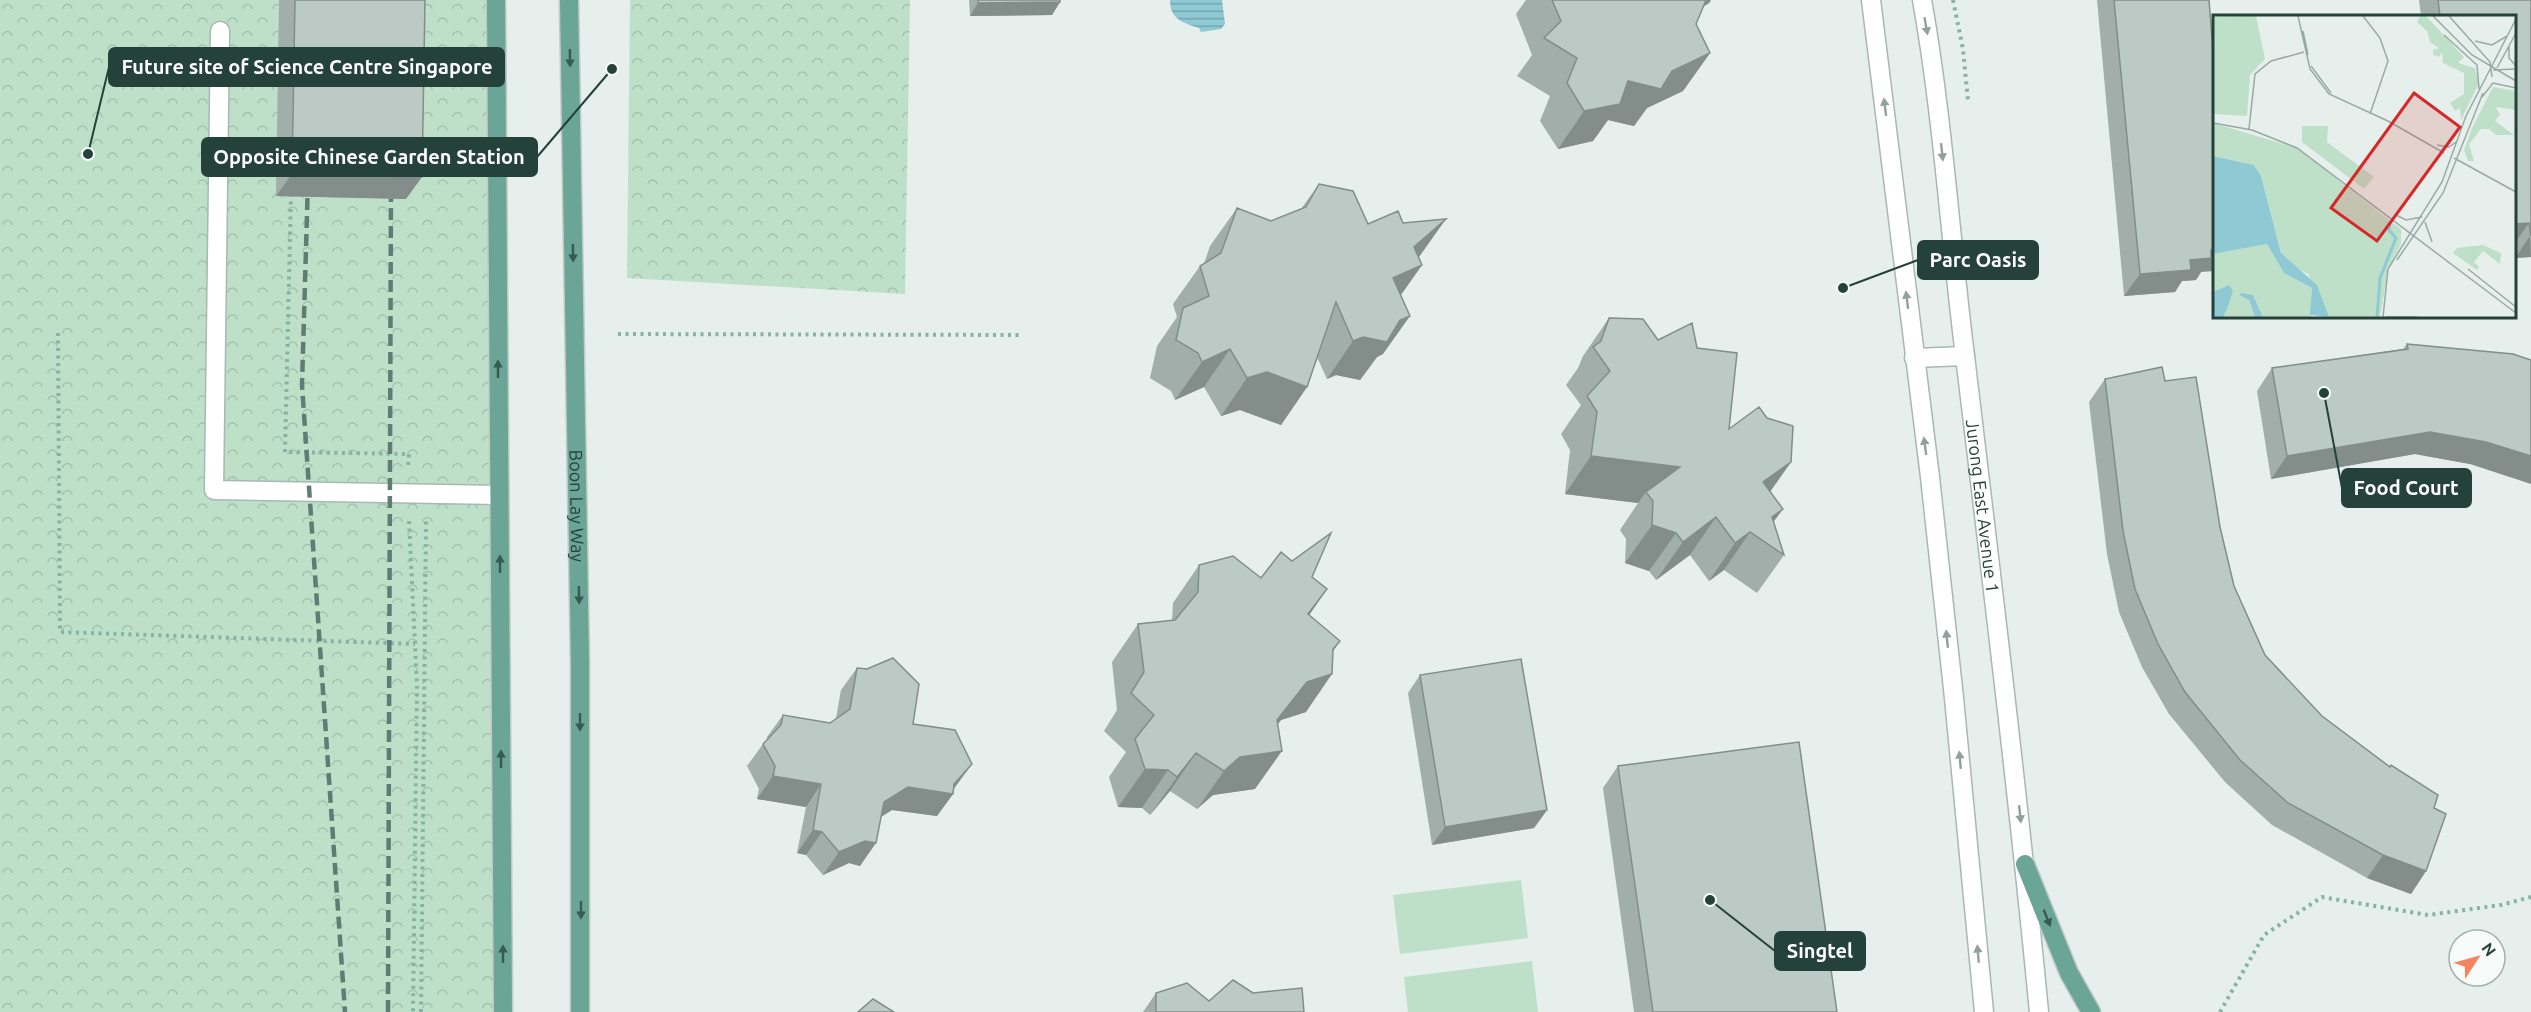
<svg xmlns="http://www.w3.org/2000/svg" width="2531" height="1012" font-family="Ubuntu,sans-serif">
<style>
.forest{fill:url(#forest-crowns)}
.garden{fill:#bfe0c8}
.water{fill:url(#water-rules)}
.lines{fill:none;stroke-linecap:round;stroke-linejoin:round}
.minor-casing{stroke:#a8b8b2;stroke-width:21}
.major-casing{stroke:#c2cac8;stroke-width:21}
.path{stroke:#86b3a5;stroke-width:4;stroke-dasharray:3 4.5;stroke-linecap:butt}
.minor{stroke:#fff;stroke-width:18}
.major{stroke:#6aa596;stroke-width:18}
.rail{stroke:#5f7d75;stroke-width:4.5;stroke-dasharray:12 6;stroke-linecap:butt}
.wall{fill:#a1aea9}
.shaded-wall{fill:#838d89}
.building{fill:#bbcac4;stroke:#838d89;stroke-width:1.5}
.oneway{fill:#92a09c}
.oneway2{fill:#365b51}
.labels{text-anchor:middle;dominant-baseline:central;stroke-width:4.5;stroke-linejoin:round;paint-order:stroke}
.street-label{font-size:18px;fill:#24423a;stroke:#f7fbf9}
.inset-river{fill:none;stroke:#8ec9d4;stroke-width:3}
.inset-road{fill:none;stroke:#98aaa4;stroke-width:1.5}
.view{fill:#d62828;fill-opacity:0.15;stroke:#d62828;stroke-width:3}
.inset-edge{fill:none;stroke:#24423a;stroke-width:3}
.leader{fill:none;stroke:#24423a;stroke-width:2}
.callout-dot{fill:#24423a;stroke:#f7fbf9;stroke-width:2}
.callout{fill:#24423a;stroke:#24423a;stroke-width:2}
.callout-label{font-size:20px;text-anchor:middle;font-weight:bold;fill:#fff}
</style>
<defs>
<pattern id="forest-crowns" width="20" height="18" patternUnits="userSpaceOnUse" patternTransform="scale(1.5)"><rect width="20" height="18" fill="#bfe0c8"/><path d="M2 6a3 3 0 1 1 6 0M12 15a3 3 0 1 1 6 0" fill="none" stroke="#a4c1ad"/></pattern>
<pattern id="water-rules" width="6" height="5" patternUnits="userSpaceOnUse" patternTransform="scale(1.5)"><rect width="6" height="5" fill="#8ec9d4"/><path d="M0 2.5h6" fill="none" stroke="#74a5ad"/></pattern>
</defs>
<rect width="100%" height="100%" fill="#e6efeb"/>
<!-- forest -->
<path class="forest" d="M0,0H496L503,1012H0Z
M630,0H910L905,294L627,278Z"/>
<!-- garden -->
<path class="garden" d="M1521,880L1528,938L1400,954L1393,895Z
M1532,961L1538,1012H1408L1404,977Z"/>
<!-- water -->
<path class="water" d="M1170,0H1222L1225,24L1221,29L1201,32L1199,28C1183,23 1170,19 1170,0Z"/>
<g class="lines">
<defs>
<g id="minor">
<path d="M1871,0L1930,477L1954,698L1984,1012"/>
<path id="s1" d="M1922,0C1943,117 1950,237 1965,356C1991,574 2018,793 2039,1012"/>
<path d="M220,31L214,490L499,495"/>
<path d="M1914,358L1965,356"/>
</g>
<g id="major">
<path d="M496,0L503,1012"/>
<path id="s2" d="M569,0L580,663V1012"/>
<path d="M2025,864L2069,973L2091,1012"/>
</g>
</defs>
<!-- minor casing -->
<use href="#minor" class="minor-casing"/>
<!-- major casing -->
<use href="#major" class="major-casing"/>
<!-- path -->
<path class="path" d="M1953,0L1963,49L1968,101
M291,194L285,452L409,454L408,466
M58,333L60,632L415,644
M618,334L1023,335
M409,521L417,686L413,1012
M421,1012L426,520
M2220,1012L2264,935L2322,897L2428,915L2501,905L2531,897"/>
<!-- minor -->
<use href="#minor" class="minor"/>
<!-- major -->
<use href="#major" class="major"/>
<!-- rail -->
<path class="rail" d="M308,180L302,385L345,1012
M388,1012L391,183"/>
</g>
<!-- wall -->
<path class="wall" d="M279,0H425L406,199L276,196Z
M969,0H1060V2L1052,15L970,16Z
M1526,0H1711L1709,3L1703,7L1696,24L1710,53L1683,91L1647,108L1634,126L1608,120L1593,141L1558,149L1540,121L1550,96L1517,76L1532,55L1516,14Z
M2097,0H2209L2201,272L2196,280L2182,281L2175,292L2124,296Z
M2419,0H2531V257L2515,258L2514,16H2421Z
M1319,184L1368,224L1419,258L1422,265L1401,295L1383,354L1377,357L1360,380L1336,375L1327,379L1317,357L1307,387L1281,425L1240,410L1221,416L1204,387L1175,400L1171,391L1150,378L1157,346L1177,317L1173,304L1200,266L1204,264L1210,246L1237,208L1271,221L1301,209Z
M1609,318L1658,340L1697,348L1729,429L1791,462L1770,491L1783,509L1773,522L1784,555L1757,593L1724,570L1709,581L1690,555L1656,580L1649,571L1625,563L1626,539L1620,530L1638,503L1565,494L1570,450L1561,434L1581,405L1566,385L1578,368L1583,356Z
M2407,344L2470,464L2415,454L2271,479L2257,391L2272,368L2403,349Z
M2105,379L2165,381L2220,527L2234,586L2265,655L2322,716L2434,808L2426,871L2411,894L2367,878L2272,825L2225,782L2169,714L2142,667L2119,612L2107,554L2089,402Z
M1199,565L1261,578L1312,577L1327,589L1309,615L1340,641L1333,651L1306,712L1281,720L1278,724L1255,789L1213,795L1197,809L1170,791L1150,815L1142,808L1118,807L1109,777L1126,752L1104,731L1117,710L1112,662L1138,624L1172,620L1173,603Z
M857,668L913,724L972,764L954,789L953,794L937,816L892,810L881,817L860,866L849,863L823,875L806,855L797,853L806,807L757,799L759,789L747,766L763,744L767,740V737L783,715L830,723L836,718L841,690Z
M1420,675L1547,810L1534,828L1432,845L1408,693Z
M1618,766L1837,1012H1634L1603,788Z
M1156,993L1209,1001L1253,993L1304,1012H1143Z"/>
<!-- shaded-wall -->
<path class="shaded-wall" d="M1699,0H1711L1709,3L1688,16Z
M1060,2L1052,15L970,16L978,3Z
M1710,53L1683,91L1647,108L1634,126L1608,120L1593,141L1558,149L1584,111L1628,81L1672,71Z
M292,174L422,177L406,199L276,196Z
M1446,219L1419,257L1399,275L1422,265L1395,303L1366,315L1414,247Z
M2529,223L2514,244V224Z
M2530,236L2531,257L2515,258Z
M2214,249V271L2201,272L2196,280L2182,281L2175,292L2124,296L2140,274L2211,250Z
M1410,316L1383,354L1377,357L1360,380L1336,375L1327,379L1353,341Z
M1230,349L1204,387L1175,400L1202,362Z
M1267,372L1307,387L1281,425L1240,410L1221,416L1247,378Z
M2430,432L2486,442L2531,456V484L2470,464L2415,454L2271,479L2287,456Z
M1591,456L1680,467L1646,492L1638,503L1565,494Z
M1791,462L1765,499L1763,482Z
M1783,509L1761,539L1772,517Z
M1716,517L1690,555L1656,580L1683,542Z
M1652,525L1676,533L1649,571L1625,563Z
M1750,532L1724,570L1709,581L1735,543Z
M1327,589L1301,627L1308,614Z
M1340,641L1313,680L1332,674L1306,712L1281,720L1253,755L1282,751L1255,789L1213,795L1197,809L1224,771L1277,720Z
M1196,753L1170,791L1150,815L1177,777Z
M972,764L950,793L953,794L937,816L892,810L868,825L884,802L908,787L954,784Z
M1145,769L1168,770L1142,808L1118,807Z
M773,776L821,784L806,807L757,799Z
M1547,810L1534,828L1432,845L1445,827Z
M813,830L822,832L806,855L797,853Z
M865,841L876,843L860,866L849,863L823,875L839,852Z
M2383,855L2426,871L2411,894L2367,878Z"/>
<!-- building -->
<path class="building" d="M295,0H425L422,177L292,174Z
M978,0H1060V2L978,3Z
M1552,0H1706L1696,24L1710,53L1672,71L1661,89L1628,81L1620,104L1584,111L1567,83L1577,58L1544,38L1561,21Z
M2114,0H2209L2214,65V249L2211,250V258L2190,260L2191,270L2140,274Z
M2438,0H2531V236L2529,223L2514,224V16H2440Z
M1319,184L1353,191L1368,224L1398,211L1403,223L1446,219L1414,247L1422,265L1393,278L1410,316L1400,320L1387,342L1363,337L1353,341L1336,302L1307,387L1267,372L1247,378L1230,349L1202,362L1198,353L1176,340L1183,308L1209,296L1200,266L1221,253L1237,208L1271,221L1306,207Z
M1609,318L1643,319L1658,340L1692,323L1697,348L1737,353L1729,429L1759,407L1767,418L1793,426L1791,462L1763,482L1783,509L1772,517L1784,555L1750,532L1735,543L1716,517L1683,542L1676,533L1652,525L1653,501L1646,492L1680,467L1591,456L1597,412L1587,396L1610,371L1593,347L1601,341Z
M2407,344L2513,354L2531,360V456L2486,442L2430,432L2287,456L2272,368L2408,349Z
M2162,367L2165,381L2196,377L2220,527L2234,586L2265,655L2322,716L2390,767L2391,765L2438,795L2434,808L2446,814L2426,871L2383,855L2288,803L2240,760L2185,692L2158,644L2135,589L2123,531L2105,379Z
M1331,533L1312,577L1327,589L1308,614L1340,641L1333,649L1332,674L1307,682L1277,720L1282,751L1240,757L1224,771L1196,753L1177,777L1168,770L1145,769L1135,739L1154,715L1131,693L1144,672L1138,624L1175,620L1198,592L1199,565L1233,556L1261,578L1281,552L1292,561Z
M893,658L919,684L913,724L955,730L972,764L954,784L953,794L908,787L884,802L876,843L865,841L839,852L822,832L813,830L821,784L773,776L775,766L763,744L781,725L783,715L830,723L850,709L857,668L867,669Z
M1521,659L1547,810L1445,827L1420,675Z
M1799,742L1837,1012H1653L1618,766Z
M1233,980L1253,993L1302,988L1304,1012H1156V993L1187,983L1209,1001Z
M873,999L894,1012H858Z"/>
<!-- one-way arrows -->
<defs><path id="oneway-solid" d="M-6-.8H1V-3.2L6.5 0L1 3.2V.8H-6Z" transform="scale(1.5)"/></defs>
<g class="oneway">
<use href="#oneway-solid" transform="translate(1926 26) rotate(80)"/>
<use href="#oneway-solid" transform="translate(1885 107) rotate(-97)"/>
<use href="#oneway-solid" transform="translate(1942 152) rotate(84)"/>
<use href="#oneway-solid" transform="translate(1907 300) rotate(-97)"/>
<use href="#oneway-solid" transform="translate(1925 446) rotate(-98)"/>
<use href="#oneway-solid" transform="translate(1947 639) rotate(-96)"/>
<use href="#oneway-solid" transform="translate(1960 760) rotate(-95)"/>
<use href="#oneway-solid" transform="translate(2020 814) rotate(84)"/>
<use href="#oneway-solid" transform="translate(1978 954) rotate(-95)"/>
</g>
<g class="oneway2">
<use href="#oneway-solid" transform="translate(570 58) rotate(89)"/>
<use href="#oneway-solid" transform="translate(573 253) rotate(89)"/>
<use href="#oneway-solid" transform="translate(498 369) rotate(-90)"/>
<use href="#oneway-solid" transform="translate(500 564) rotate(-90)"/>
<use href="#oneway-solid" transform="translate(579 595) rotate(89)"/>
<use href="#oneway-solid" transform="translate(580 722) rotate(90)"/>
<use href="#oneway-solid" transform="translate(501 759) rotate(-90)"/>
<use href="#oneway-solid" transform="translate(581 910) rotate(90)"/>
<use href="#oneway-solid" transform="translate(2047 918) rotate(68)"/>
<use href="#oneway-solid" transform="translate(503 954) rotate(-90)"/>
</g>
<g class="labels">
<!-- street labels -->
<g class="street-label">
<text stroke="none"><textPath href="#s2" startOffset="506">Boon Lay Way</textPath></text>
<text stroke="none"><textPath href="#s1" startOffset="510">Jurong East Avenue 1</textPath></text>
</g>
</g>
<!-- overview -->
<g transform="translate(2213 15)">
<rect width="303" height="303" fill="#e6efeb"/>
<path d="M43,1L52,44L37,60L34,101L0,99V2ZM207,1H213L251,42L245,48L262,53L266,68L248,105L247,93L242,96L237,88L251,79V58L230,48L229,37L226,42L220,40V35L226,33L217,27L214,16L204,7ZM280,72L303,76V95L283,92L287,100L282,106L301,120H283L276,114H268L256,129L261,146H255L251,135L259,113ZM0,108L84,133L188,214V229L175,254L167,302H116L95,259L76,249L68,238L48,161L41,150L0,141ZM89,111H115L114,127L161,162L151,174L89,127ZM54,229L71,258L99,273L98,302H50L40,280L33,279H27L36,285L42,302H0V239ZM270,230L288,238L287,249L270,236L261,247L266,252L264,255L240,238L244,233Z" fill="#bfe0c8"/>
<path d="M43,8L44,41L41,45H24L21,9ZM0,71H8V96H0ZM32,72L27,91L9,97V73Z" fill="#bfe0c8"/>
<path d="M0,141L41,150L48,161L68,238L104,270L116,302L97,300L99,273L71,258L54,229L0,239ZM16,270L20,276L14,294L10,302H0V277ZM29,278L40,280L50,302H42L36,285L26,280Z" fill="#8ec9d4"/>
<path class="inset-river" d="M164,302L167,263L183,223L176,215L177,208"/>
<path class="inset-road" d="M85,1L97,54L116,79L175,106L231,138M150,1L167,23L175,46L157,99M220,1L259,40L303,66M236,1L277,47L279,62M90,16L95,40M231,20L264,50L266,74M262,26L279,30L294,21M296,31V43L303,51M98,51L118,78M284,53L303,18M280,55L303,54M269,82L280,68L303,73M0,108L39,115L84,133L303,298M36,114L42,59L58,46L91,37M224,130L236,132L243,127M241,143L303,177M183,200L193,205L209,202M212,207L219,227M184,245L230,178L270,78M255,254L303,292M170,302L175,254L229,167L253,101L303,4M173,302H204"/>
<path class="view" d="M201,78L247,112L164,226L118,193Z"/>
<rect width="303" height="303" class="inset-edge"/>
</g>
<!-- callouts -->
<path class="leader" d="M88 154L109 67M612 69L537 157M1843 288L1918 260M2324 393L2342 488M1710 900L1775 951"/>
<g class="callout-dot">
<circle cx="88" cy="154" r="6"/>
<circle cx="612" cy="69" r="6"/>
<circle cx="1843" cy="288" r="6"/>
<circle cx="2324" cy="393" r="6"/>
<circle cx="1710" cy="900" r="6"/>
</g>
<g class="callout">
<rect x="109" y="48" width="395" height="38" rx="6"/>
<rect x="202" y="138" width="335" height="38" rx="6"/>
<rect x="1918" y="241" width="120" height="38" rx="6"/>
<rect x="2342" y="469" width="129" height="38" rx="6"/>
<rect x="1775" y="932" width="90" height="38" rx="6"/>
</g>
<g class="callout-label">
<text x="307" y="74">Future site of Science Centre Singapore</text>
<text x="369" y="164">Opposite Chinese Garden Station</text>
<text x="1978" y="267">Parc Oasis</text>
<text x="2406" y="495">Food Court</text>
<text x="1820" y="958">Singtel</text>
</g>
<!-- north arrow -->
<g transform="translate(2477 958) rotate(54)"><circle r="28" fill="#f7fbf9" stroke="#a3b1ad" stroke-width="1.5"/>
<path d="M0-4.5L10 22L0 15L-10 22Z" fill="#f4845f"/>
<text y="-9" font-size="16" font-weight="bold" text-anchor="middle" fill="#24423a">N</text>
</g>
</svg>
